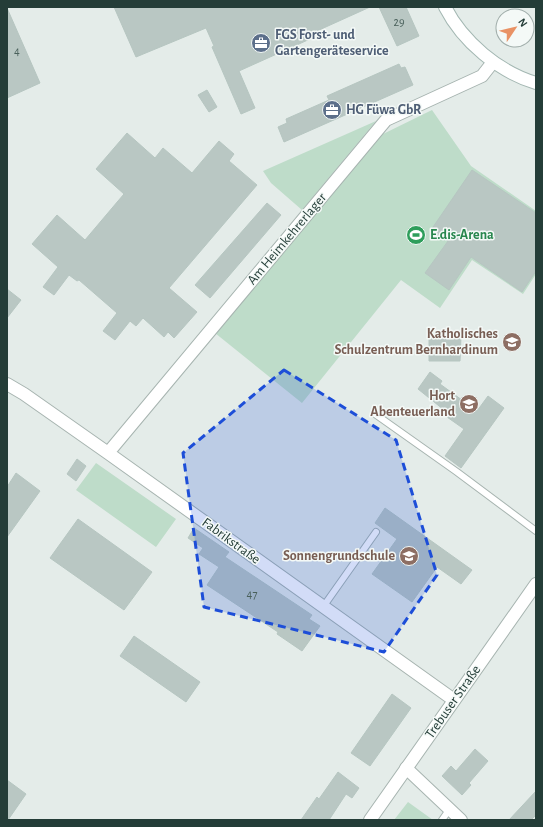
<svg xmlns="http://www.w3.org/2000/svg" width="543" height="827" font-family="'Alegreya Sans',sans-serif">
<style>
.green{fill:#bedcc9}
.building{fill:#b9c7c3;stroke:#b6c6c1}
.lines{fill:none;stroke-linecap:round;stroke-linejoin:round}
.service-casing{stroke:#a7b4b0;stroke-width:8}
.minor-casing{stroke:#a7b4b0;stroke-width:14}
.tertiary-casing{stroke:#a7b4b0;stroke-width:14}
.secondary-casing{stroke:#a3b7b2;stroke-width:14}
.service{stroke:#fff;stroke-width:6}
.minor{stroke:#fff;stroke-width:12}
.tertiary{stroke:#fff;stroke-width:12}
.secondary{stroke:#fff;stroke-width:12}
.marked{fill:#1d4ed8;fill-opacity:0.2;stroke:#1d4ed8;stroke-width:3;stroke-dasharray:8 5;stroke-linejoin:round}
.labels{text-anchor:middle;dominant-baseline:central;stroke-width:3;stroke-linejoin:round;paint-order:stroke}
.number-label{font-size:12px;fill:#49605b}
.service-label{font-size:14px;font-weight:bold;fill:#4e5e75;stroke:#f4f9f7;text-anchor:start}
.leisure-label{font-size:14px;font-weight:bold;fill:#27864d;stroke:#f4f9f7;text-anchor:start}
.street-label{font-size:14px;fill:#243d38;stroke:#f4f9f7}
.education-label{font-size:14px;font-weight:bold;fill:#785e54;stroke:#f4f9f7;text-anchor:end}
</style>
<rect width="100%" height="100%" fill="#e4ece9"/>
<!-- green -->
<path class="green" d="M432,110L471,166L536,211V274L523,294L472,260L440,308L401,280L302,403L215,333L381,135Z
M376,121L302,210L271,183L263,171Z
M96,463L176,519L156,547L76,490Z
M408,802L433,820H394Z"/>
<!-- building -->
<path class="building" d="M114,7H370L308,35L310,39L239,71L255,108L241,114L212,47L214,46L206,28L136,57Z
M379,7H406L419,36L397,46Z
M7,8L40,83L7,98Z
M399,64L401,68L405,67L413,85L284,142L278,127L287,123L286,119L329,100L327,96Z
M207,90L217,107L209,112L198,95Z
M127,133L155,158L163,148L192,173L219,141L234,154L229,161L257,185L169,288L197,312L174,338L168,332L164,337L143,318L136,326L130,321L115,340L103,331L117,313L79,280L77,281L69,275L54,295L43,287L58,267L32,244L57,215L85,240L118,201L124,194L96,169Z
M472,170L536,213V271L522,292L471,257L449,290L425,273L448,241L431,230Z
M267,203L281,215L210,298L195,285Z
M7,289L21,300L7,318Z
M429,336H461L460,361H429Z
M430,372L442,381L440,384L477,411L488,396L504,408L461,468L445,456L464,429L447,417L449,414L418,389Z
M77,459L86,466L76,481L67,474Z
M16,473L40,491L7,537V487Z
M385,508L472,570L461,584L437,567L412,602L372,574L397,539L375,523Z
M78,519L152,572L124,610L50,558Z
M194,528L229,552L225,557L312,615L309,619L320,626L302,651L277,634L278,632L207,585L219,567L199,554L203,548L188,538Z
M134,636L200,682L186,702L120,656Z
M392,694L411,708L370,766L351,753Z
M475,749L488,761L469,783L471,785L462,795L442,776L451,766L456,771Z
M338,772L359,788L352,798L346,794L329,820H301L317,797L319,799Z
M7,780L26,794L8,820H7Z
M536,791V815L531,820H509Z"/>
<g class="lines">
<defs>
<path id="service" d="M375,414L457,472L536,531
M323,607L376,532
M442,820L449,810"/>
<path id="minor" d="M7,384L24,394L108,453L454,700
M108,453L386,120L482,76L493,62
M406,768L461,820"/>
<path id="tertiary" d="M370,820L536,584"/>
<path id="secondary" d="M445,7C463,42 499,72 536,83"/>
</defs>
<!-- service casing -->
<use href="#service" class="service-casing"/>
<!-- minor casing -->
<use href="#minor" class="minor-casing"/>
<!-- tertiary casing -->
<use href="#tertiary" class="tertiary-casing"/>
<!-- secondary casing -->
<use href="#secondary" class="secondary-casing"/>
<!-- service -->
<use href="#service" class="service"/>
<!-- minor -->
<use href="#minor" class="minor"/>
<!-- tertiary -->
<use href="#tertiary" class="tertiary"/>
<!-- secondary -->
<use href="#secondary" class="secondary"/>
</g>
<!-- marked area -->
<path class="marked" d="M284,370L396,440L437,575L384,652L204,607L183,453Z"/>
<!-- icons -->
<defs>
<symbol id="office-disc" viewBox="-11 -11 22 22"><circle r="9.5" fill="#5c6f8a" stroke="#f4f9f7"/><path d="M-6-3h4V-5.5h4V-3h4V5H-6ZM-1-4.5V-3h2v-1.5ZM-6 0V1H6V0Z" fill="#fff"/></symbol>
<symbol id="stadium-disc" viewBox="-11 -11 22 22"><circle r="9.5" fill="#2e9e5b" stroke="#f4f9f7"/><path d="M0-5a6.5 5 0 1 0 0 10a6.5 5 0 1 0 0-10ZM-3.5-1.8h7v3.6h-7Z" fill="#fff"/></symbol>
<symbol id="school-disc" viewBox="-11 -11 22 22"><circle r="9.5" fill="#8d6e63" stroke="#f4f9f7"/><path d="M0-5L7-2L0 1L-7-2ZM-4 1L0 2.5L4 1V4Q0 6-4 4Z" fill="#fff"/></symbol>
</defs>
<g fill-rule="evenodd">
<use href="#office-disc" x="250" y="32" width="22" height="22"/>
<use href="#office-disc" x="321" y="99" width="22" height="22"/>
<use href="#stadium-disc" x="405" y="224" width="22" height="22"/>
<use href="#school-disc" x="501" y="331" width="22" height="22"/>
<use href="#school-disc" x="458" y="393" width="22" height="22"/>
<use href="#school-disc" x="398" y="545" width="22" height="22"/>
</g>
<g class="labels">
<!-- number labels -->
<g class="number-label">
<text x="399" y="22">29</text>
<text x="17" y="51">4</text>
<text x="252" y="594">47</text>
</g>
<!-- service labels -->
<g class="service-label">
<text x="275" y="35">FGS Forst- und<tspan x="275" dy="16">Gartengeräteservice</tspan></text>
<text x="346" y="110">HG Füwa GbR</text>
</g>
<!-- leisure labels -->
<g class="leisure-label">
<text x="430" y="235">E.dis-Arena</text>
</g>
<!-- street labels -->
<g class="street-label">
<text transform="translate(287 239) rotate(-50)">Am Heimkehrerlager</text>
<text transform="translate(231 541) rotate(36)">Fabrikstraße</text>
<text transform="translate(453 702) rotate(-55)">Trebuser Straße</text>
</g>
<!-- education labels -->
<g class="education-label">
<text x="498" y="334">Katholisches<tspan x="498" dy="16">Schulzentrum Bernhardinum</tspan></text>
<text x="455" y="396">Hort<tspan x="455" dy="16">Abenteuerland</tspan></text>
<text x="395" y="556">Sonnengrundschule</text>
</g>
</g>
<!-- border -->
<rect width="543" height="827" fill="none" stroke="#243d38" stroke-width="16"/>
<!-- north arrow -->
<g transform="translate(515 28) rotate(55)"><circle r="19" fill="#f4f9f7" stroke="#a1aeab"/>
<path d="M0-3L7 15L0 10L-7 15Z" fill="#e99265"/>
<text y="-6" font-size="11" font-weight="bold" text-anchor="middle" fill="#243d38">N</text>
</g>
</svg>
